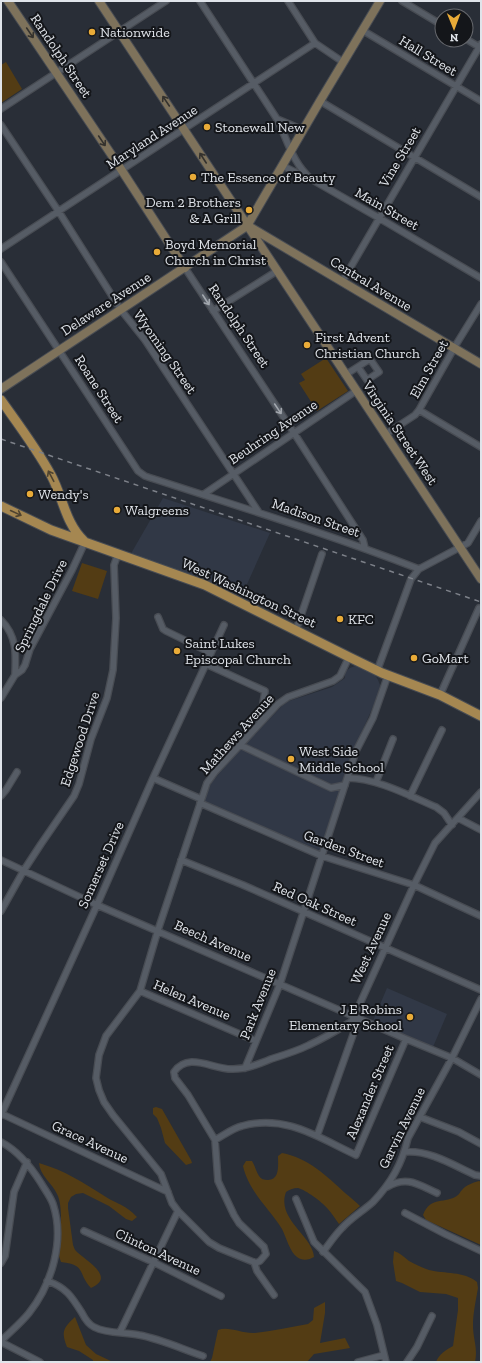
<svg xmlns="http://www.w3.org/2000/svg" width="482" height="1363" font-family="'Zilla Slab',serif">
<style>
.built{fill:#313846}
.green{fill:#533c14}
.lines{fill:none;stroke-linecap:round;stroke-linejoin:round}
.street-casing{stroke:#484c53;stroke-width:8}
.secondary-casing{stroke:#484c53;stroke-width:10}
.primary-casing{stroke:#484c53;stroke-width:11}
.street{stroke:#565c65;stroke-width:5.5}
.secondary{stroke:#7e725b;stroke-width:8}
.primary{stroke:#a58751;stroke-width:9}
.rail{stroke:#7d8189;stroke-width:1.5;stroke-dasharray:5 5;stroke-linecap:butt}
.oneway{stroke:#34322e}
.oneway2{stroke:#a2a7ae}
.oneway3{stroke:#4e4330}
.poi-dot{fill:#e9ab38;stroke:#14161a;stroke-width:1.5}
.labels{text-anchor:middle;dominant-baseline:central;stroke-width:4;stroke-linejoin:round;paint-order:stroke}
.poi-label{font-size:14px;fill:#e0e4ea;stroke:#14161a;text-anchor:start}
.street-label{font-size:14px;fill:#e0e4ea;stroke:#14161a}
</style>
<rect width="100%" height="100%" fill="#292e37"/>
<!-- built -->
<path class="built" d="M163,498L270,533L239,602L129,557Z
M355,666L375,675L378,680L380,685L379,693L349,761L320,851L203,801L212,782L234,756L283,705L289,701L332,687L345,678V672L350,668Z
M387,988L447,1014L433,1047L373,1021Z"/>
<!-- green -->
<path class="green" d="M6,62L22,89L1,103V65Z
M326,358L348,391L317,411L299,383L305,380L301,374Z
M82,563L107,571L98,599L72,591Z
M156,1107L162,1109L191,1160L192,1163L186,1165L165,1143L161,1128L157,1118L153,1114V1108Z
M282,1153C308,1158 327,1176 345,1193C350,1197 355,1201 360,1206L339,1224C335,1219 332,1213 327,1208C322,1202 306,1190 298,1188C293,1188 289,1190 286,1192C276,1219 313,1236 314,1257C309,1260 302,1261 297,1257C290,1252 286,1237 282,1229C269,1208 249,1192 243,1166L246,1161H252C255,1166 256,1171 259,1176C261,1179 264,1180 268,1180C280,1180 278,1165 278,1156Z
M39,1163C66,1171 82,1182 106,1197C119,1205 126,1205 137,1217L132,1221L126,1219L109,1206L83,1193L76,1194L71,1197L68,1203V1208L73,1245C74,1247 74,1249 76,1251C82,1258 118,1277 91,1288C77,1273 87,1265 61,1262L59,1256C60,1241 64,1207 57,1194C52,1183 40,1176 39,1163Z
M479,1181L481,1182V1245L426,1220L423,1215C431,1195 445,1205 458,1195C460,1193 460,1192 462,1190C466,1185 472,1183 479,1181Z
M394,1251C400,1253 404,1257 409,1261C415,1264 423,1268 429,1270C445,1274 464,1271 477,1282L478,1288C476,1300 473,1313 473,1325C473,1340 478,1347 475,1362H436C439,1354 446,1350 453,1346L458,1310V1298L446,1294L420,1292L402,1283L396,1281L393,1262Z
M325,1302V1313L320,1343L345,1338L350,1348L314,1354L307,1362H210L212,1358L218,1330C229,1326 242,1334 255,1333C272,1331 290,1327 308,1324L313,1320L314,1308Z
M75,1317L86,1345L96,1354L113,1362H93V1360L79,1351L67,1347C61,1332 63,1328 75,1317Z"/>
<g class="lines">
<defs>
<path id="street" d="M200,1L277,119C288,141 292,162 311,179L379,218L481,278
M288,1L315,43L343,62
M402,1L442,25
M362,30L481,101
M466,39L481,48
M320,101L481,197
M1,109L166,1
M277,119L303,130
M1,125L59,212L121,310L145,340L258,511
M283,166L305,177
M1,249L315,43
M1,262L138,471L145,476C237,506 329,534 419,569
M185,268L294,433L363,540L365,548
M342,282L481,44
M213,311L277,271
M345,375L370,359L379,372L367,380L358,367
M419,410L481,447
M386,434L415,415L419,410L457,343L481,304
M204,494L356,391
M158,617L163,629L166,631L211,653
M1,620C17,636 16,654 15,675
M296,630L322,554
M349,657L340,676L333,681L288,697L278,704L215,772L207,783L158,930L140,991L106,1036L99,1055L96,1078L99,1090L104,1102L113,1115L161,1174L172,1203L178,1211L209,1242L219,1248L256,1263L260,1261L266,1254L264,1247L239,1223L234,1215L218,1181L215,1140L188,1095L175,1078L174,1072C189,1051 213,1070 233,1069C247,1069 259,1064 271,1059C284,1055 297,1051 309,1045C322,1039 336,1031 349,1023L352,1021L414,885L435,843L481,792
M206,664L265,691L260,722
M377,671L411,579L419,569L468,543L481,521
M440,695L479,608
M1,698L15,675L22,670L25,665L30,649L72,570L85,542
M240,745L331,788L345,785
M153,778L201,799
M348,778C376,778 410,796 436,807L444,813L452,825
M376,782L393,739
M1,796L6,790L17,772
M410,796L442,730
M200,803L322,856L414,885L481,916
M458,818L481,830
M1,860L97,905L406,1039L452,1058L481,1075
M181,860L243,885L481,990
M1,911L24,870L41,844L74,796L79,784L91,739L107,698L113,670L116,618L114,565L118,554
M140,991L256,1041
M245,1068L280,984L356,751L373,718L388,675
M2,1114L168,1192
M1,1115L97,905L153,778L224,625
M420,1117L459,1132L481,1144
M317,1136L359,1018
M215,1140C224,1135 233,1128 242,1126C286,1114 319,1138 356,1155L406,1039
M1,1142C18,1151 31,1167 41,1183C45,1190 50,1196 53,1204C65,1240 52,1284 29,1313C21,1323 10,1332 1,1341
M405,1152C430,1150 453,1165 475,1175L481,1176
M387,1187C407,1175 419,1185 437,1193
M296,1199L314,1242L365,1292L377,1325L386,1362
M405,1213L445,1234L481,1251
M84,1231L153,1262L221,1296
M323,1252C329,1244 335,1235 342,1228C351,1218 363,1211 373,1202C391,1183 402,1164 408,1138L452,1058L481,999
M254,1262L257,1271L274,1295
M1,1263L5,1256L14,1192L27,1162
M47,1281C66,1287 72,1297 82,1313C85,1319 88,1324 94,1327C107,1334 125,1332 139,1335C161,1339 182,1349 203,1356
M120,1332L178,1211
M1,1342L40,1362
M358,1362L384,1355
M407,1362L417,1347L432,1316"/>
<path id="secondary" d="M8,1L117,163L185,268
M99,1L481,579
M250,227L481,364
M1,389L247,226L320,101L380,1"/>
<path id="primary" d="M1,400C18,424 37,449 51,475C63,497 65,523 84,541
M1,506L51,530L205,585L349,657L382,673L440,695L481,716"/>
</defs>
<!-- street casing -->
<use href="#street" class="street-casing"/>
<!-- secondary casing -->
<use href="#secondary" class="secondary-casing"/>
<!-- primary casing -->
<use href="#primary" class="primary-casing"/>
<!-- street -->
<use href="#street" class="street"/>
<!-- secondary -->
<use href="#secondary" class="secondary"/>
<!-- primary -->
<use href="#primary" class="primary"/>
<!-- rail -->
<path class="rail" d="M1,439L481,602"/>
</g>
<!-- one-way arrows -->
<defs><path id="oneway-shaft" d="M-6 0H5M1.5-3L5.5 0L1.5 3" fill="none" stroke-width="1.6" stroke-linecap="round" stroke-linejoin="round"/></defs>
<g class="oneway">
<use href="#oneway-shaft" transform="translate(30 33) rotate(56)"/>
<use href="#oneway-shaft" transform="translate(166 101) rotate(-124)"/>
<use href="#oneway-shaft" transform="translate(102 141) rotate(56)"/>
<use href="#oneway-shaft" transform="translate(203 158) rotate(-123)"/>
</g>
<g class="oneway2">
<use href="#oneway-shaft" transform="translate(206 300) rotate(57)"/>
<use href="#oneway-shaft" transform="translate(278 409) rotate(56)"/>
</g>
<g class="oneway3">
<use href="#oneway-shaft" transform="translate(51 476) rotate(-118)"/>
<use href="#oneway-shaft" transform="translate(16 513) rotate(25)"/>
</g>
<!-- markers -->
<g class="poi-dot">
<circle cx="92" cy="32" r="4"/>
<circle cx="207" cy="127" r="4"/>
<circle cx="193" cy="177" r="4"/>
<circle cx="249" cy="210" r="4"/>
<circle cx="157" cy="252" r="4"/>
<circle cx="307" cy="345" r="4"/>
<circle cx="30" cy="494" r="4"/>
<circle cx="117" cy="510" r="4"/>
<circle cx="340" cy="619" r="4"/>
<circle cx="177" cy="651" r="4"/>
<circle cx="414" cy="658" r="4"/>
<circle cx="291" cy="759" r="4"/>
<circle cx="410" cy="1017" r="4"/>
</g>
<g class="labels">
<!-- poi labels -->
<g class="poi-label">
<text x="100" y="32">Nationwide</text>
<text x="215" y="127">Stonewall New</text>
<text x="201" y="177">The Essence of Beauty</text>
<text x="241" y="202" text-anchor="end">Dem 2 Brothers<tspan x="241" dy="16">&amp; A Grill</tspan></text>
<text x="165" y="244">Boyd Memorial<tspan x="165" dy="16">Church in Christ</tspan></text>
<text x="315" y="337">First Advent<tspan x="315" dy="16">Christian Church</tspan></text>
<text x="38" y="494">Wendy's</text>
<text x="125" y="510">Walgreens</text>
<text x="348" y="619">KFC</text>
<text x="185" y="643">Saint Lukes<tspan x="185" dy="16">Episcopal Church</tspan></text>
<text x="422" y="658">GoMart</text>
<text x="299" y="751">West Side<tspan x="299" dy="16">Middle School</tspan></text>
<text x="402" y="1009" text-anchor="end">J E Robins<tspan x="402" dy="16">Elementary School</tspan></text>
</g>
<!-- street labels -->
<g class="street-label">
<text transform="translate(61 56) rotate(56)">Randolph Street</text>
<text transform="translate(428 56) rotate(31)">Hall Street</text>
<text transform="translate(152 137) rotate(-33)">Maryland Avenue</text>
<text transform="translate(400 157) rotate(-59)">Vine Street</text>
<text transform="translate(387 209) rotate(30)">Main Street</text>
<text transform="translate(371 284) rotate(31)">Central Avenue</text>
<text transform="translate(106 304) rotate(-33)">Delaware Avenue</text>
<text transform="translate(239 326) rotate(56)">Randolph Street</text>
<text transform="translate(165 352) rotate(55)">Wyoming Street</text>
<text transform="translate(429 369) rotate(-61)">Elm Street</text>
<text transform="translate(99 389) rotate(57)">Roane Street</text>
<text transform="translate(273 432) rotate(-34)">Beuhring Avenue</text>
<text transform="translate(400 433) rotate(56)">Virginia Street West</text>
<text transform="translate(316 518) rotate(19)">Madison Street</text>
<text transform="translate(249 593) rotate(25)">West Washington Street</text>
<text transform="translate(41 606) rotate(-64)">Springdale Drive</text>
<text transform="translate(237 734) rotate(-48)">Mathews Avenue</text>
<text transform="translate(80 739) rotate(-72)">Edgewood Drive</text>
<text transform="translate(344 849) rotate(20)">Garden Street</text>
<text transform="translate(101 865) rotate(-66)">Somerset Drive</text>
<text transform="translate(315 904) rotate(24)">Red Oak Street</text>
<text transform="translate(213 941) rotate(24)">Beech Avenue</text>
<text transform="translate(371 948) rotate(-65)">West Avenue</text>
<text transform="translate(192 1000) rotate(23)">Helen Avenue</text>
<text transform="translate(258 1004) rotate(-68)">Park Avenue</text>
<text transform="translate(370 1092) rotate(-67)">Alexander Street</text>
<text transform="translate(402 1128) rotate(-64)">Garvin Avenue</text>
<text transform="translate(90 1142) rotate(25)">Grace Avenue</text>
<text transform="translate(158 1252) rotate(25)">Clinton Avenue</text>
</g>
</g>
<!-- border -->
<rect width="482" height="1363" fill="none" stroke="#e0e4ea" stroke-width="4"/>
<!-- north arrow -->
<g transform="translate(454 28) rotate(179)"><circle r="19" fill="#14161a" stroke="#66686d"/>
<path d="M0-3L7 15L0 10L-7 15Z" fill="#e9ab38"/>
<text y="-6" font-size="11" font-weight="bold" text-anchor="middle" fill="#e0e4ea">N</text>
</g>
</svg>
